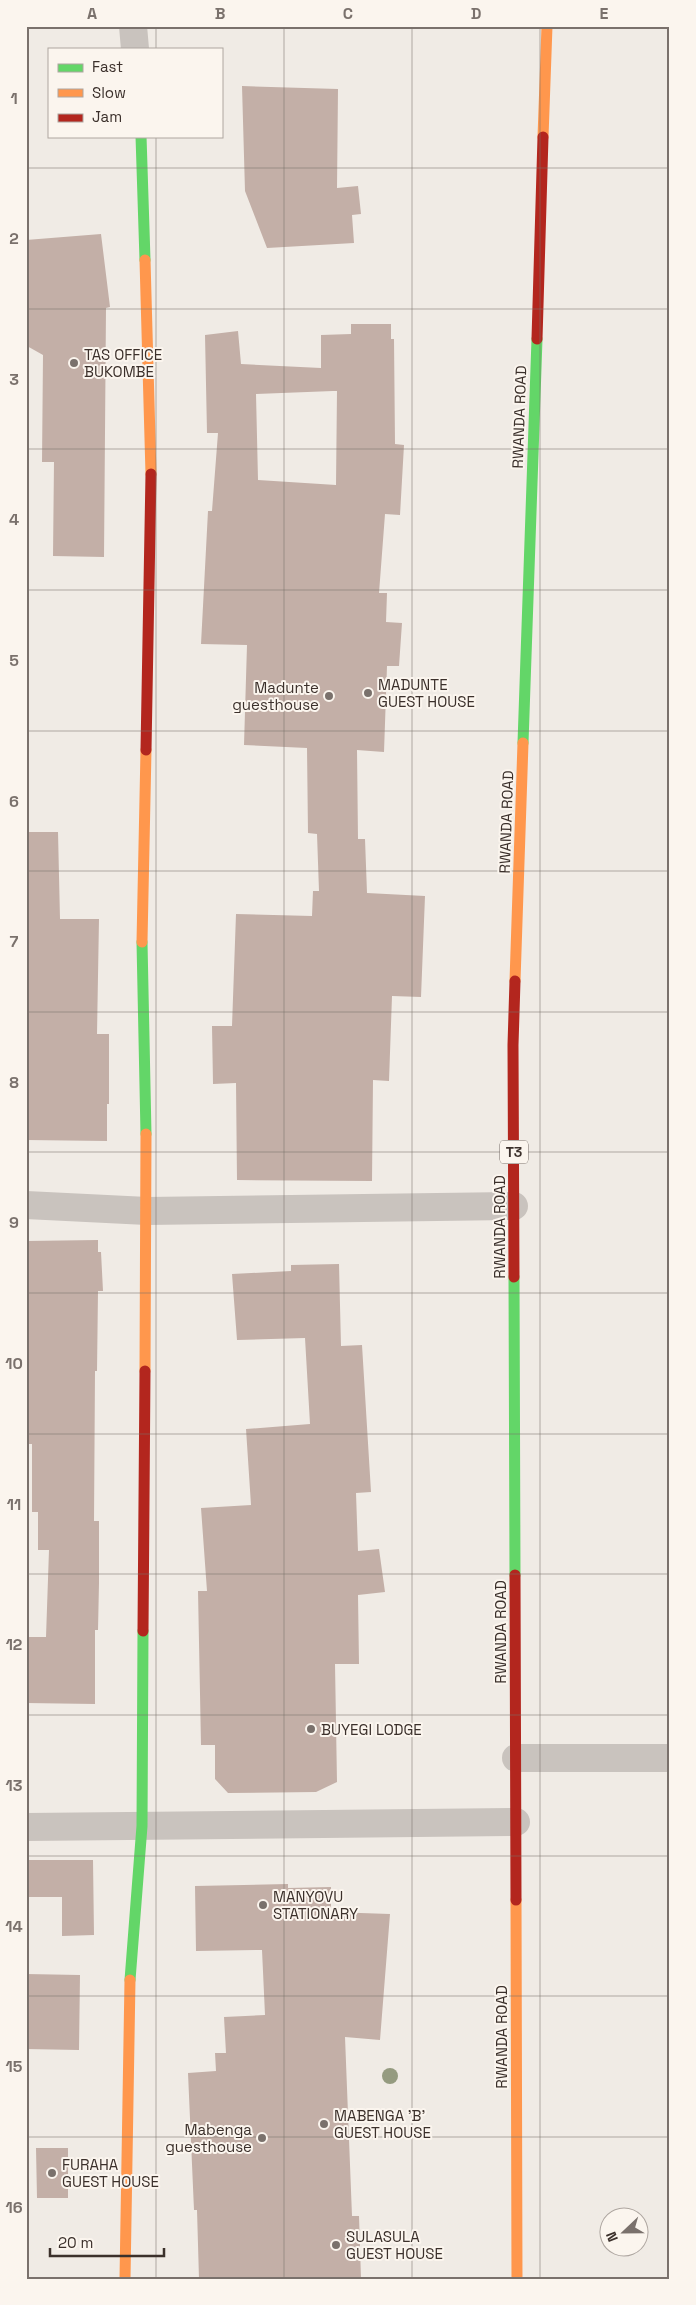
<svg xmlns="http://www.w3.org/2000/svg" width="696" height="2305" font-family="'Space Grotesk',sans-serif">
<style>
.building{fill:#c3afa7;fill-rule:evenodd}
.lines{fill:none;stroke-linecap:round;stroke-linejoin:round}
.street{stroke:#c9c3be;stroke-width:28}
.fast{stroke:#63d668;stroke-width:11}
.slow{stroke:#ff974d;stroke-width:11}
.jam{stroke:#b3261e;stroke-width:11}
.tree{fill:#959b80}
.grid{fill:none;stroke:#7a716c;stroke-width:1;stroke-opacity:0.55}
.poi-dot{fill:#7a716c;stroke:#fbf5ee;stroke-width:2}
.labels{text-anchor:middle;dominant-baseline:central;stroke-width:4;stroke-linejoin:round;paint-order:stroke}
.shield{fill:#fbf5ee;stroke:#756b66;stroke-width:1}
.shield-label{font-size:14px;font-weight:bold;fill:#3b302b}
.poi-label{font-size:15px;fill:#3b302b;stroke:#fbf5ee;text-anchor:start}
.street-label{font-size:15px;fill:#3b302b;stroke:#fbf5ee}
.neatline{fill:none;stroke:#7a716c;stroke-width:2}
.grid-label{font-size:16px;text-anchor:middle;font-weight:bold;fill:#7a716c}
</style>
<rect width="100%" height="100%" fill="#f0ebe5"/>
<!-- building -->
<path class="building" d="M242,86L338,89L337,188L358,186L361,214L352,215L354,243L267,248L245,191Z
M101,234L110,307L106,308L104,557L53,556L54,462H42L43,355L27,346L26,240Z
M351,324H391V339H394L395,444L404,445L400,515L385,514L379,593H387L386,622L402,623L399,666H387L384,752L357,750L358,839H365L367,893L425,896L421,997L392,996L389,1081L373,1080L372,1181L237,1180L236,1083L213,1084L212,1026H232L236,914L312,916L313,891H319L317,834L308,833L307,748L244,745L247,645L201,644L208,511H212L218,433H207L205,335L238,331L241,364L321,368V335L351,334ZM333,391H337L336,485L258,480L256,394Z
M26,832H58L60,919H99L97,1034H109V1104H107V1141L26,1140Z
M98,1240V1252H101L103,1291H98L97,1371H95L94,1521H99V1583L98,1630H95V1704L26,1703V1637H46L49,1550H38V1512H32V1444H26V1241Z
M339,1264L341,1346L362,1345L371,1492L356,1493L358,1551L379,1549L385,1592L358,1595L359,1664H335L337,1782L316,1792L228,1793L215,1779V1745H201L198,1591H207L201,1508L251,1505L246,1429L310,1424L305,1338L237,1340L232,1274L291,1271V1265Z
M26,1860H93L94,1935L62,1936V1897H26Z
M288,1884V1888L331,1887V1912L390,1914L380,2040L345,2037L352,2216H359L361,2279H199L197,2210H194L188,2073L216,2071L215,2053H226L224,2017L265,2015L262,1950L196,1951L195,1886Z
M26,1974L80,1975L79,2050L26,2049Z
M36,2148H68V2198H37Z"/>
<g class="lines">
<!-- street -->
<path class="street" d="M133,26L135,49
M26,1205L147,1211L514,1206
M516,1758H670
M26,1827L516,1822"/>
<!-- fast -->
<path class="fast" d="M141,136L145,260
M523,743L537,339
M142,942L146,1134
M514,1277L515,1575
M130,1980L142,1826L143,1631"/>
<!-- slow -->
<path class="slow" d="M543,137L547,26
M145,260L151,474
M142,942L146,750
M515,981L523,743
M145,1371L146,1134
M516,1900L517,2279
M125,2279L130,1980"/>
<!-- jam -->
<path class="jam" d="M537,339L543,137
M146,750L151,474
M514,1277L513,1045L515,981
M515,1575L516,1900
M143,1631L145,1371"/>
</g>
<!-- trees -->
<circle class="tree" cx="390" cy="2076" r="8"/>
<!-- grid -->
<path class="grid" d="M156,26V49M284,26V2279M412,26V2279M540,26V2279M156,136V2279M26,168H670M26,309H670M26,449H670M26,590H670M26,731H670M26,871H670M26,1012H670M26,1152H670M26,1293H670M26,1434H670M26,1574H670M26,1715H670M26,1856H670M26,1996H670M26,2137H670"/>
<!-- markers -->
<g class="poi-dot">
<circle cx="74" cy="363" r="5"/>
<circle cx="368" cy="693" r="5"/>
<circle cx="329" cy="696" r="5"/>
<circle cx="311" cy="1729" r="5"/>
<circle cx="263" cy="1905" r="5"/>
<circle cx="324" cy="2124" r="5"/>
<circle cx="262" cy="2138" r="5"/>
<circle cx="52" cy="2173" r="5"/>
<circle cx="336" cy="2245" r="5"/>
</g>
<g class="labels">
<!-- shield labels -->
<rect class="shield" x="500" y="1140.5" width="28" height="23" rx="4"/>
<g class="shield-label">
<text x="514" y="1152">T3</text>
</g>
<!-- poi labels -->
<g class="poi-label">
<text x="84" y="354">TAS OFFICE<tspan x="84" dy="17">BUKOMBE</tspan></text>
<text x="378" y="684">MADUNTE<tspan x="378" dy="17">GUEST HOUSE</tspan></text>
<text x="319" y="687" text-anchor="end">Madunte<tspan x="319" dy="17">guesthouse</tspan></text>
<text x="321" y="1729">BUYEGI LODGE</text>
<text x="273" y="1896">MANYOVU<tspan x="273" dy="17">STATIONARY</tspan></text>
<text x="334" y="2115">MABENGA 'B'<tspan x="334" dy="17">GUEST HOUSE</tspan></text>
<text x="252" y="2129" text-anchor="end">Mabenga<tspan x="252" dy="17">guesthouse</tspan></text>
<text x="62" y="2164">FURAHA<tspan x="62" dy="17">GUEST HOUSE</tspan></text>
<text x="346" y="2236">SULASULA<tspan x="346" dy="17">GUEST HOUSE</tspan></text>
</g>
<!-- street labels -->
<g class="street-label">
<text transform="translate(519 417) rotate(-88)">RWANDA ROAD</text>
<text transform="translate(506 822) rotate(-88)">RWANDA ROAD</text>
<text transform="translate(499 1227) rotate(-90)">RWANDA ROAD</text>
<text transform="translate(500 1632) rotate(-90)">RWANDA ROAD</text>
<text transform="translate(501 2037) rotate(-90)">RWANDA ROAD</text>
</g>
</g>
<!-- border -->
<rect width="696" height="2305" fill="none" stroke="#fbf5ee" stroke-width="55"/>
<!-- legend -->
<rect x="48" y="48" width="175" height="90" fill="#fbf5ee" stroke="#aea6a0"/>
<rect x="58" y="64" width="25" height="8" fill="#63d668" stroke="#aea6a0"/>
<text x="92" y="72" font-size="15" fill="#3b302b">Fast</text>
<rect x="58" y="89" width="25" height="8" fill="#ff974d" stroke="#aea6a0"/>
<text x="92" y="98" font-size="15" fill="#3b302b">Slow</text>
<rect x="58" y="114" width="25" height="8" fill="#b3261e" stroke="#aea6a0"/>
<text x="92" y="122" font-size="15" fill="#3b302b">Jam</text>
<!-- north arrow -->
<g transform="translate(624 2232) rotate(248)"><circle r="24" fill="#fbf5ee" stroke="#aea6a0"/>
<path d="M0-4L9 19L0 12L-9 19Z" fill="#7a716c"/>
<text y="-8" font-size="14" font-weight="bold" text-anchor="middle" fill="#3b302b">N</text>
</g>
<!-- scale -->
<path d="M50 2248v8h114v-8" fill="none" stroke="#3b302b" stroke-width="2.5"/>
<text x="58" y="2248" font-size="15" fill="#3b302b" stroke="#fbf5ee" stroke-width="4" paint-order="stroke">20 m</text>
<rect x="28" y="28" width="640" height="2250" class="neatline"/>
<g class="grid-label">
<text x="92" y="19">A</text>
<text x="220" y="19">B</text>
<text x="348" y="19">C</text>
<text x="476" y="19">D</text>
<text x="604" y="19">E</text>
<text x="14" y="104">1</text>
<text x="14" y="244">2</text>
<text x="14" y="385">3</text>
<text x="14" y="525">4</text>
<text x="14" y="666">5</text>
<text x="14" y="807">6</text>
<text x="14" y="947">7</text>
<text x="14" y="1088">8</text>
<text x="14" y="1228">9</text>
<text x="14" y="1369">10</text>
<text x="14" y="1510">11</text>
<text x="14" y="1650">12</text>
<text x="14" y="1791">13</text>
<text x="14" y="1932">14</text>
<text x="14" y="2072">15</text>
<text x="14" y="2213">16</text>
</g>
</svg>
